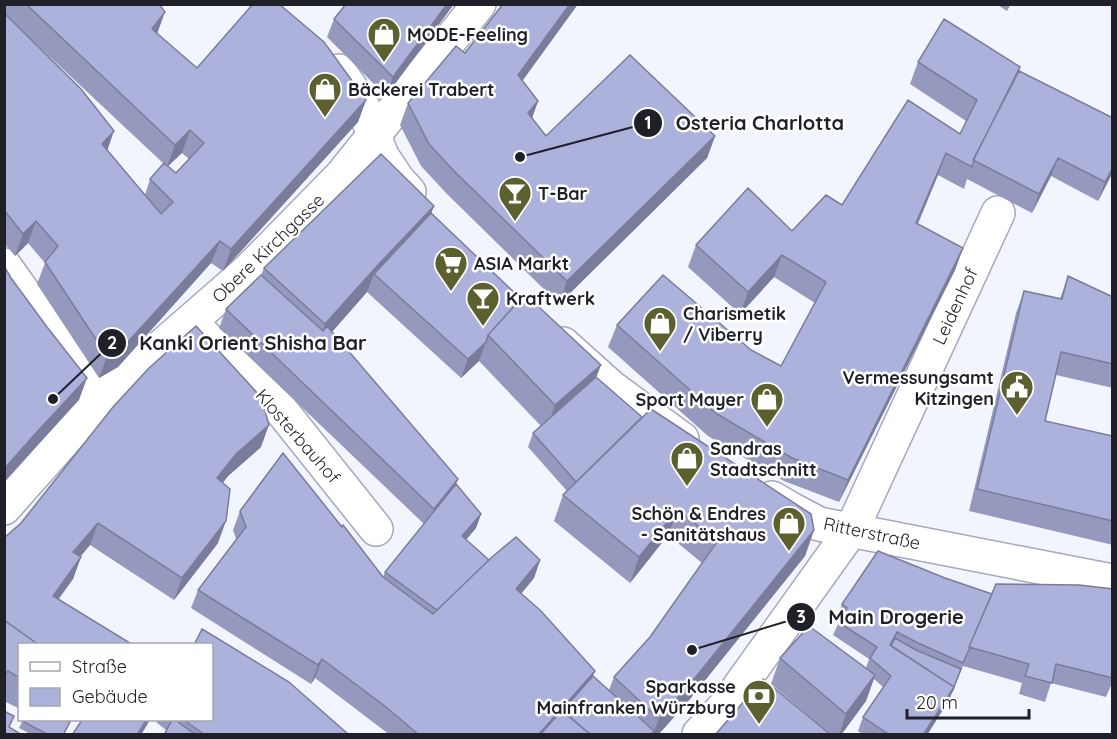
<svg xmlns="http://www.w3.org/2000/svg" width="1117" height="739" font-family="Quicksand,sans-serif">
<style>
.lines{fill:none;stroke-linecap:round;stroke-linejoin:round}
.minor-casing{stroke:#a5a8be;stroke-width:36}
.minor{stroke:#fff;stroke-width:33}
.wall{fill:#9599be;fill-rule:evenodd}
.shaded-wall{fill:#797d9b}
.building{fill:#adb2dd;stroke:#797d9b;stroke-width:1.5}
.labels{text-anchor:middle;dominant-baseline:central;stroke-width:5;stroke-linejoin:round;paint-order:stroke}
.poi-label{font-size:18px;font-weight:bold;fill:#1f2028;stroke:#fff;text-anchor:start}
.street-label{font-size:18px;fill:#1f2028;stroke:#fff}
.leader{fill:none;stroke:#1f2028;stroke-width:2}
.callout-dot{fill:#1f2028;stroke:#fff;stroke-width:2}
.mark-label{font-size:18px;text-anchor:middle;font-weight:bold;fill:#fff}
.callout-label{font-size:20px;text-anchor:middle;font-weight:bold;fill:#1f2028;stroke:#fff;stroke-width:5;stroke-linejoin:round;paint-order:stroke}
</style>
<rect width="100%" height="100%" fill="#f3f5fe"/>
<g class="lines">
<defs>
<path id="minor" d="M339,71L349,85L364,109L382,156L398,180L409,192
M4,265L100,400
M190,322L281,410L376,529
M563,344L611,387L682,439
M772,498L789,508L819,524L1112,581
M4,508L100,400L249,270L342,175L479,4
M699,734L727,704L852,529L998,213"/>
</defs>
<!-- minor casing -->
<use href="#minor" class="minor-casing"/>
<!-- minor -->
<use href="#minor" class="minor"/>
</g>
<!-- wall -->
<path class="wall" d="M4,4H159L157,34L197,68L366,100L358,122L223,271L211,263L118,367L99,378L37,284L45,263L28,243L15,256L4,243ZM34,42L164,164L150,179L145,195L107,151ZM182,153L189,159L176,173L168,166Z
M346,4H454L386,96L327,37L334,19Z
M503,4H578L522,81L538,101L532,118L546,136H715L707,158L559,304L446,193L421,166L400,125L408,103L465,53Z
M996,4H1011L1007,11Z
M918,62L1019,71L1113,118V172L1098,201L1051,176L1032,213L967,179L964,189L938,175L918,224L963,248L955,270L839,502L784,481L708,436L608,347L617,325L751,350L781,366L815,303L774,277L740,314L688,267L696,245L792,231L842,205L960,134L966,121L910,84Z
M434,206L431,213L596,377L642,417L814,530L805,556L690,699L658,735H390L315,678L311,684L191,608L198,590L236,539L233,530L240,511L342,527L383,577L385,572L424,524L219,328L226,309L261,275L264,268ZM367,292L461,378L479,361L541,426L533,433L528,447L567,491L563,495L554,521L630,583L668,535L702,563L650,637L614,677L609,690L593,676L521,594L534,578L540,560H489L466,540L476,528L481,514L332,332Z
M1068,276L1113,297V388L1056,375L1045,421L1113,436V545L969,511L1016,313L1024,291L1060,299Z
M261,447L228,476L223,483L218,543L174,600L90,545L81,556L73,579L58,599L20,645V709L4,701V538Z
M945,578L992,594L1113,589V681L1106,697L1051,683L1045,702L1019,694L1022,683L963,666L949,700L927,735H864L858,731L863,717L883,687L874,679L866,701L841,735H715L829,733L771,684L780,658L866,668L869,659L833,635L840,620L837,618L842,604Z
M23,720L70,722L64,735H32L19,728Z
M157,720H212L349,735H164L166,730L156,722Z"/>
<!-- shaded-wall -->
<path class="shaded-wall" d="M447,4H454L386,96L393,77Z
M570,4H578L510,98L518,75Z
M165,12L157,34L152,29Z
M366,100L358,122L223,271L231,249Z
M538,101L530,124L528,113Z
M190,130L182,153L167,167L175,145Z
M114,131L106,154L102,144Z
M715,136L707,158L559,304L567,281Z
M946,153L938,175L908,245L916,223Z
M1058,158L1051,176L1032,213L1039,194Z
M1113,167V172L1098,201L1105,182Z
M434,206L424,232L374,274L367,292L316,350L325,324L377,266Z
M36,221L28,243L15,256L23,234Z
M220,241L211,263L118,367L99,378L107,356Z
M963,248L955,270L839,502L848,480Z
M782,255L774,277L740,314L748,292Z
M486,342L479,361L461,378L468,359Z
M601,365L591,391L546,431L555,405Z
M87,378L79,400L4,482V469L35,434Z
M269,425L261,447L228,476L209,500L217,478L236,454Z
M458,479L451,498L427,528L434,509Z
M678,509L668,535L630,583L639,557Z
M481,514L476,528L457,550L462,536Z
M226,521L218,543L174,600L182,578Z
M98,523L90,545L65,574L73,552Z
M814,530L805,556L690,699L658,735H651L654,731L659,719Z
M81,557L73,579L45,618L53,596Z
M540,560L534,578L509,608L516,589Z
M322,659L315,678L311,684L318,665Z
M595,671L588,689L548,735H538Z
M875,675L866,701L841,735H839L846,714Z
M954,687L949,700L927,735H923Z
M146,720H150L141,735H137Z"/>
<!-- building -->
<path class="building" d="M26,4H159L165,12L152,29L197,68L253,4H279L324,42L366,100L231,249L220,241L126,344L107,356L45,262L58,246L36,221L23,234L4,210V13L81,89L114,131L102,144L161,214L173,202L150,179L164,163L176,173L204,143L190,130L175,145Z
M346,4H447L393,77L334,19Z
M503,4H570L518,75L538,101L528,113L546,136L630,55L715,136L567,281L454,171L429,144L408,103L456,46L465,53Z
M944,19L1020,67L975,157L972,167L946,153L916,223L963,248L848,480L792,458L717,414L617,325L663,275L751,350L781,366L826,282L782,255L748,292L696,245L748,188L792,231L826,195L842,205L908,100L960,134L977,100L918,62Z
M1019,71L1113,118V167L1105,182L1058,158L1039,194L973,160Z
M381,154L434,206L377,266L325,324L264,268Z
M431,213L521,299L488,335L486,342L468,359L374,274Z
M4,266L11,278L47,327L87,378L35,434L4,469Z
M261,275L323,331L327,326L458,479L434,509L226,309Z
M1068,276L1113,297V364L1061,352L1045,421L1113,436V521L977,489L1024,291L1062,299Z
M525,294L601,365L555,405L488,335Z
M196,326L261,397L269,425L236,454L217,478L230,489L226,521L182,578L98,523L73,552L81,557L53,596L130,643L129,645H39L4,620V538L21,523L113,407L149,368Z
M596,377L642,417L576,482L533,433Z
M651,409L811,514L814,530L699,673L659,719L614,677L650,637L717,542L678,509L639,557L563,495Z
M283,453L342,527L343,525L383,577L433,614L492,557L516,537L540,560L516,589L541,611L595,671L538,735H419L386,707L322,659L318,665L198,590L246,527L240,511Z
M456,484L481,514L462,536L489,560L437,610L385,572Z
M878,551L945,578L992,594L969,647H970L963,663L918,643L897,632L890,645L954,687L923,735H890L863,717L891,676L870,658L877,647L838,622L847,608L842,604Z
M996,584L1079,585L1113,589V678L1056,664L1052,683L1025,676L1029,664L969,647Z
M4,620L39,645H20V678L8,671L4,675Z
M809,626L875,675L846,714L780,658Z
M202,629L289,682L349,735H205L184,720H212V645H194Z
M895,638L916,650L961,669L952,692L954,687L891,646Z
M593,676L654,731L651,735H591L562,711Z
M763,679L831,735H715Z
M562,710L591,735H540Z
M4,711L14,716L9,727L22,735H4Z
M23,720H65L70,722L63,735H49L22,721Z
M82,720H146L137,735H72Z
M172,720H175L196,735H164Z"/>
<!-- icons -->
<defs>
<symbol id="shop-pin" viewBox="-11 -11 22 30"><path d="M0 17L-7.5 6A9.5 9.5 0 1 1 7.5 6Z" fill="#5c602e" stroke="#fff"/><path d="M-5-2.5h2.3a2.7 3.5 0 0 1 5.4 0H5L5.5 6h-11ZM-1.5-2.5h3a1.5 2.3 0 0 0-3 0Z" fill="#fff"/></symbol>
<symbol id="bar-pin" viewBox="-11 -11 22 30"><path d="M0 17L-7.5 6A9.5 9.5 0 1 1 7.5 6Z" fill="#5c602e" stroke="#fff"/><path d="M-6-5H6L.8 .8V4.5H3.5V6h-7V4.5H-.8V.8Z" fill="#fff"/></symbol>
<symbol id="supermarket-pin" viewBox="-11 -11 22 30"><path d="M0 17L-7.5 6A9.5 9.5 0 1 1 7.5 6Z" fill="#5c602e" stroke="#fff"/><path d="M-6-5.5h2.5l.6 2H6L4.5 2H-2.5L-4.4-4H-6ZM-1.5 3.2a1.3 1.3 0 1 0 .1 0ZM3 3.2a1.3 1.3 0 1 0 .1 0Z" fill="#fff"/></symbol>
<symbol id="civic-pin" viewBox="-11 -11 22 30"><path d="M0 17L-7.5 6A9.5 9.5 0 1 1 7.5 6Z" fill="#5c602e" stroke="#fff"/><path d="M-.6-6.5H3V-4.5H.6V-3L4-1V1h2V6H-6V1h2V-1L-.6-3ZM-1.2 2.5V6h2.4V2.5Z" fill="#fff"/></symbol>
<symbol id="bank-pin" viewBox="-11 -11 22 30"><path d="M0 17L-7.5 6A9.5 9.5 0 1 1 7.5 6Z" fill="#5c602e" stroke="#fff"/><path d="M-6-4H6V4H-6ZM0-2.3a2.3 2.3 0 1 0 0 4.6a2.3 2.3 0 1 0 0-4.6Z" fill="#fff"/></symbol>
</defs>
<g fill-rule="evenodd">
<use href="#shop-pin" x="365" y="15" width="38" height="52"/>
<use href="#shop-pin" x="306" y="70" width="38" height="52"/>
<use href="#bar-pin" x="496" y="174" width="38" height="52"/>
<use href="#supermarket-pin" x="432" y="244" width="38" height="52"/>
<use href="#bar-pin" x="464" y="279" width="38" height="52"/>
<use href="#shop-pin" x="641" y="304" width="38" height="52"/>
<use href="#civic-pin" x="998" y="368" width="38" height="52"/>
<use href="#shop-pin" x="748" y="380" width="38" height="52"/>
<use href="#shop-pin" x="668" y="439" width="38" height="52"/>
<use href="#shop-pin" x="770" y="504" width="38" height="52"/>
<use href="#bank-pin" x="740" y="677" width="38" height="52"/>
</g>
<g class="labels">
<!-- poi labels -->
<g class="poi-label">
<text x="407" y="34">MODE-Feeling</text>
<text x="348" y="89">Bäckerei Trabert</text>
<text x="538" y="193">T-Bar</text>
<text x="474" y="263">ASIA Markt</text>
<text x="506" y="298">Kraftwerk</text>
<text x="683" y="313">Charismetik<tspan x="683" dy="21">/ Viberry</tspan></text>
<text x="994" y="377" text-anchor="end">Vermessungsamt<tspan x="994" dy="21">Kitzingen</tspan></text>
<text x="744" y="399" text-anchor="end">Sport Mayer</text>
<text x="710" y="448">Sandras<tspan x="710" dy="21">Stadtschnitt</tspan></text>
<text x="766" y="513" text-anchor="end">Schön &amp; Endres<tspan x="766" dy="21">- Sanitätshaus</tspan></text>
<text x="736" y="686" text-anchor="end">Sparkasse<tspan x="736" dy="21">Mainfranken Würzburg</tspan></text>
</g>
<!-- street labels -->
<g class="street-label">
<text transform="translate(268 248) rotate(-44)">Obere Kirchgasse</text>
<text transform="translate(955 306) rotate(-65)">Leidenhof</text>
<text transform="translate(298 436) rotate(49)">Klosterbauhof</text>
<text transform="translate(872 533) rotate(12)">Ritterstraße</text>
</g>
</g>
<!-- callouts -->
<path class="leader" d="M520 157L648 123M53 399L112 343M692 650L801 617"/>
<g class="callout-dot">
<circle cx="520" cy="157" r="6"/>
<circle cx="53" cy="399" r="6"/>
<circle cx="692" cy="650" r="6"/>
<circle cx="648" cy="123" r="15"/>
<circle cx="112" cy="343" r="15"/>
<circle cx="801" cy="617" r="15"/>
</g>
<g class="mark-label">
<text x="648" y="129">1</text>
<text x="112" y="349">2</text>
<text x="801" y="623">3</text>
</g>
<g class="callout-label">
<text x="760" y="130">Osteria Charlotta</text>
<text x="253" y="350">Kanki Orient Shisha Bar</text>
<text x="896" y="624">Main Drogerie</text>
</g>
<!-- border -->
<rect width="1117" height="739" fill="none" stroke="#1f2028" stroke-width="12"/>
<!-- legend -->
<rect x="18" y="643" width="195" height="78" fill="#ffffff" stroke="#a5a6a9" stroke-width="1.5"/>
<rect x="30" y="662" width="30" height="9" fill="#ffffff" stroke="#a5a6a9" stroke-width="1.5"/>
<text x="72" y="673" font-size="18" fill="#1f2028">Straße</text>
<rect x="30" y="688" width="30" height="18" fill="#adb2dd" stroke="#a5a6a9" stroke-width="1.5"/>
<text x="72" y="703" font-size="18" fill="#1f2028">Gebäude</text>
<!-- scale -->
<path d="M907 709v9h122v-9" fill="none" stroke="#1f2028" stroke-width="3"/>
<text x="916" y="709" font-size="18" fill="#1f2028" stroke="#ffffff" stroke-width="4.5" paint-order="stroke">20 m</text>
</svg>
